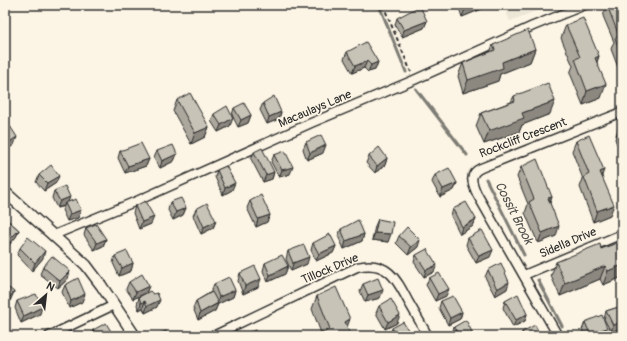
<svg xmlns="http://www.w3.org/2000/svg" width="627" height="341" font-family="Pangolin,sans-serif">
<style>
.built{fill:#ece6d7}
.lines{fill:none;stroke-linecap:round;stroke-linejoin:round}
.stream{stroke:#7d7b74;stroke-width:3}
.minor-casing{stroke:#2b2b2b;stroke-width:11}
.tertiary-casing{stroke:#2b2b2b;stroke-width:13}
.path{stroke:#2b2b2b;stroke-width:2;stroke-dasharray:4 3;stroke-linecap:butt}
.minor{stroke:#fcf5e5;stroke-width:8}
.tertiary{stroke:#fcf5e5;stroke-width:10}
.wall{fill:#aca89d;stroke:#2b2b2b}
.shaded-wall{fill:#8c8880;stroke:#2b2b2b}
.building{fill:#c8c3b7;stroke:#2b2b2b}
.labels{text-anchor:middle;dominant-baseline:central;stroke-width:3.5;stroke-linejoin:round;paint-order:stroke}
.street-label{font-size:12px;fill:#2b2b2b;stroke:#fcf5e5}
.water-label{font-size:13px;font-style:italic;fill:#545350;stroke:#fcf5e5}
</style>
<rect width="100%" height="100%" fill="#fcf5e5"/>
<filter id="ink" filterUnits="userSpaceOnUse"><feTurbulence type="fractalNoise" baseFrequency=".025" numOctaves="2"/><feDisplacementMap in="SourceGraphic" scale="8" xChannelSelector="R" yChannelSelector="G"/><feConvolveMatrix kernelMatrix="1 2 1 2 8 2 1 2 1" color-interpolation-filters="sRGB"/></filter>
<g filter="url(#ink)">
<!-- built -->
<path class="built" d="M503,5H551L510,21Z"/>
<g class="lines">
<!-- stream -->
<path class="stream" d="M379,5L406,72
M416,89L467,155
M486,179L524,255
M538,280L562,326"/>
<defs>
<path id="minor" d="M54,235L139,200L311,123L414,80L533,26L585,5
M524,275L622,234
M49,336L114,305
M213,336L357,267C387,260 396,278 408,301C415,313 421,324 428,336
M558,336L477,194C472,183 468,174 481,168L622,112"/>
<path id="tertiary" d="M5,192L86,265L101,285L135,336"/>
</defs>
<!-- minor casing -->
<use href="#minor" class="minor-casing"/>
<!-- tertiary casing -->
<use href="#tertiary" class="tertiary-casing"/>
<!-- path -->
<path class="path" d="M383,5L411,72"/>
<!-- minor -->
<use href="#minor" class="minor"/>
<!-- tertiary -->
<use href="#tertiary" class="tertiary"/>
</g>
<!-- wall -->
<path class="wall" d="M458,5H485L484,8L462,17Z
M607,5H622V78L611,49L614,42L603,16Z
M397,18L427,21L424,28L402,37L395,25Z
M566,25L599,56L597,62L601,98L583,105L570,73L573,66L561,38Z
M493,45L535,49L530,62L500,74L498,81L463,93L458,76L463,63L490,52Z
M347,52L378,62L375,70L368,72L364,68L352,73L344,59Z
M514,96L550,114L522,125L519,132L484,144L476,126L481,113L511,102Z
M177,100L209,127L205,137L191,144L173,111Z
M263,103L281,112L279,119L267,124L260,110Z
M234,108L251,115L248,123L238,127L232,115Z
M214,114L230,126L218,132L211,121Z
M622,127V157L615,139L618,129Z
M576,141L602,176L610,215L593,222L580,187L583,179L572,151Z
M306,142L323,153L307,160L303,149Z
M120,151L149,159L146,166L125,173L118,158Z
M157,151L177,154L174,161L160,168L154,158Z
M254,152L274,172L272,179L263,182L251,159Z
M274,155L290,174L279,177L271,162Z
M369,156L387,158L385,165L375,173L366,163Z
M521,167L552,197L550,203L556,236L538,243L525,213L528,204L517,177Z
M217,170L232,190L223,195L215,177Z
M39,175L56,183L44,191L36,182Z
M435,175L457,183L454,190L440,197L432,182Z
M54,191L69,201L78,218L67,221L62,210L64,206L57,208L52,198Z
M250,201L270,215L267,222L256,227L247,208Z
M170,202L186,208L183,215L173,220L168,210Z
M135,206L151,224L139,229L133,213Z
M196,209L216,221L213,228L201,234L193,216Z
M453,209L476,219L473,226L460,234L451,216Z
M5,218L19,230L16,237L6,248L5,246Z
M378,219L388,242L372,240L375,226Z
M86,228L106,239L103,246L94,250L84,235Z
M341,229L364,234L362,241L344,249L338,236Z
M399,236L418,247L408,255L396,243Z
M468,238L490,257L476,263L466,245Z
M622,241V277L603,285L600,279L560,296L551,276L556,262L601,249Z
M313,243L336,246L333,253L316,261L311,250Z
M20,248L43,258L32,271L17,255Z
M288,251L307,264L291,271L286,259Z
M416,255L434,272L424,277L414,262Z
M115,256L133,263L131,271L119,276L113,263Z
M265,263L288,266L285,274L268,282L263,271Z
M43,267L68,279L58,288L40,274Z
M488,270L507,289L495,296L485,277Z
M240,273L258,287L243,294L238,281Z
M429,278L446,296L435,301L426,285Z
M129,282L149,286L146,293L133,299L126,289Z
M214,284L235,290L233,297L218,304L215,311L198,320L193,308L196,301L211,292V291Z
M363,284L380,298L365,302L360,291Z
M65,285L82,302L69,308L62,292Z
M317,296L347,328L321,333L312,309Z
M139,297L157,307L145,313L143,308L139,310L137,305Z
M17,301L40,314L21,323L15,308Z
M441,301L462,312L460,319L448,325L439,308Z
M505,301L527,314L525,321L513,327L503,308Z
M379,306L397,323L385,329L376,313Z
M622,306V328L611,332L604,319L606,311Z
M585,322L607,328L604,335L601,336H585L582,330Z
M454,327L474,336H453L452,334Z
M392,328L412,336H390V335Z
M93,330L111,336H91Z
M522,332L541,336H521Z"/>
<!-- shaded-wall -->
<path class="shaded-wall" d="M470,5H485L484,8L462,17L466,6Z
M427,21L424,28L402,37L404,30Z
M535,49L530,62L500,74L498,81L463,93L468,80L502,62Z
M599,56L594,70L595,58Z
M367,61L364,68L352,73L355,66Z
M378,62L375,70L368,72L371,65Z
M606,84L601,98L583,105L587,91Z
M555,101L550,114L522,125L519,132L484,144L489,131L522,113Z
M281,112L279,119L267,124L269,117Z
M251,115L248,123L238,127L241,120Z
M233,118L230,126L218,132L221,125Z
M209,127L205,137L191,144L195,133Z
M17,137L14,145L5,151V145Z
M326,145L323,153L307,160L310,153Z
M177,154L174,161L160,168L162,161Z
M387,158L385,165L375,173L377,166Z
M149,159L146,166L125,173L128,166Z
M293,167L290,174L279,177L282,170Z
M604,170L600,181V172Z
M274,172L272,179L263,182L266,175Z
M59,176L56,183L44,191L47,183Z
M235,183L232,190L223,195L225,188Z
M457,183L454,190L440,197L443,189Z
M70,197L67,205L65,203L64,206L57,208L60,201Z
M552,197L548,207V198Z
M614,205L610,215L593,222L597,211Z
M186,208L183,215L173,220L176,212Z
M81,210L78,218L67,221L70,214Z
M270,215L267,222L256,227L258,219Z
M154,217L151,224L139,229L142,222Z
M476,219L473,226L460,234L462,227Z
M216,221L213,228L201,234L204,227Z
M559,226L556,236L538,243L542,233Z
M19,230L16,237L6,248L9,240Z
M375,233L391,234L388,242L372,240Z
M364,234L362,241L344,249L346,241Z
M106,239L103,246L94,250L97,243Z
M420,240L418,247L408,255L411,247Z
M336,246L333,253L316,261L319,254Z
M493,250L490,257L476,263L479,256Z
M45,251L43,258L32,271L35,263Z
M309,257L307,264L291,271L293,263Z
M133,263L131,271L119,276L122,268Z
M437,265L434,272L424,277L426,270Z
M622,265V277L603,285L608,271Z
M288,266L285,274L268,282L270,275Z
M605,266L600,279L560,296L565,283Z
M70,271L68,279L58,288L60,281Z
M261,279L258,287L243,294L245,286Z
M509,282L507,289L495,296L497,289Z
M149,286L146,293L133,299L136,292Z
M449,289L446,296L435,301L438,294Z
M235,290L233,297L218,304L215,311L198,320L200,313L217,304L219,297Z
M383,290L380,298L365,302L368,295Z
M14,292L11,299L5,306V302Z
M85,294L82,302L69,308L71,301Z
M160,300L157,307L145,313L147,306Z
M145,301L143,308L139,310L141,303Z
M42,307L40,314L21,323L24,316Z
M462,312L460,319L448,325L450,318Z
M527,314L525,321L513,327L516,320Z
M400,315L397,323L385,329L388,322Z
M350,319L345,333V322Z
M622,322V328L611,332L613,325Z
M607,328L604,335L601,336H589L590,334Z
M112,333L111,336H106Z"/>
<!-- building -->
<path class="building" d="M607,5H622V57L615,38L619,36Z
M420,6L427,21L404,30L397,18Z
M583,18L599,56L595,58L606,84L587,91L575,59L580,57L566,25Z
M528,30L535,49L502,62L503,68L468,80L463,63L495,50L493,45Z
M366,42L378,62L371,65L367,61L355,66L347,52Z
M548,83L555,101L522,113L524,118L489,131L481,113L515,101L514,96Z
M190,93L209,127L195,133L177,100Z
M274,96L281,112L269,117L263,103Z
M244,103L251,115L241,120L234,108Z
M227,106L233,118L221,125L214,114Z
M8,123L17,137L5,145V125Z
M622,127V137L618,129Z
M321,135L326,145L310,153L306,142Z
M589,135L604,170L600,172L614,205L597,211L584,177L589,174L576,141Z
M141,143L149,159L128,166L120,151Z
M173,145L177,154L162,161L157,151Z
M379,147L387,158L377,166L369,156Z
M262,148L274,172L266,175L254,152Z
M285,151L293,167L282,170L274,155Z
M537,159L552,197L548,198L559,226L542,233L529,202L534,199L521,167Z
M51,165L59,176L47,183L39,175Z
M226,166L235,183L225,188L217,170Z
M449,168L457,183L443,189L435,175Z
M65,186L70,197L60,201L54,191Z
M261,195L270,215L258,219L250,201Z
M181,198L186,208L176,212L170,202Z
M76,199L81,210L70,214L65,203Z
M145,201L154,217L142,222L135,206Z
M466,202L476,219L462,227L453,209Z
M207,203L216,221L204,227L196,209Z
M5,218L19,230L9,240L5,237Z
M378,219L393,222L391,234L375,233Z
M358,220L364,234L346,241L341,229Z
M96,224L106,239L97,243L86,228Z
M407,227L420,240L411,247L399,236Z
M482,230L493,250L479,256L468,238Z
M330,234L336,246L319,254L313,243Z
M28,237L45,251L35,263L20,248Z
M622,241V265L608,271L605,266L565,283L556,262L600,244L601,249Z
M304,245L309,257L293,263L288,251Z
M427,249L437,265L426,270L416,255Z
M127,251L133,263L122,268L115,256Z
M282,255L288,266L270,275L265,263Z
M52,256L70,271L60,281L43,267Z
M501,263L509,282L497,289L488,270Z
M255,266L261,279L245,286L240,273Z
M439,273L449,289L438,294L429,278Z
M142,274L149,286L136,292L129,282Z
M229,277L235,290L219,297L214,284Z
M78,278L85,294L71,301L65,285Z
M378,278L383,290L368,295L363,284Z
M5,285L14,292L5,302Z
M336,287L350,319L345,322L351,336H317L330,329L317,296Z
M150,291L153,294L157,293L160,300L147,306L145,301L141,303L139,297Z
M212,292L218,303L200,313L196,301Z
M36,294L42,307L24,316L17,301Z
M518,294L527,314L516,320L505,301Z
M453,296L462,312L450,318L441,301Z
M391,299L400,315L388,322L379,306Z
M622,306V322L613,325L606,311Z
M602,315L607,328L590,334L585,322Z
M466,320L474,336H460L454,327Z
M403,322L412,336H397L392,328Z
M106,323L112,333L106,336H96L93,330Z
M535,325L541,336H525L522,332Z
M256,330L259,336H240V335Z
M166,331L168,336H157L156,335Z"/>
</g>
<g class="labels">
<!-- street labels -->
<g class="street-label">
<text transform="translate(315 109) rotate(-23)">Macaulays Lane</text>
<text transform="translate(523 138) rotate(-21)">Rockcliff Crescent</text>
<text transform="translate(568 243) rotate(-23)">Sidella Drive</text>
<text transform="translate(330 269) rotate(-23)">Tillock Drive</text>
</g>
<!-- water labels -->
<g class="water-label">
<text transform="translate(514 213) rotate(63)">Cossit Brook</text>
</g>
</g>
<!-- margin -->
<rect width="627" height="341" fill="none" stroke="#fcf5e5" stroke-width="20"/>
<rect x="10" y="10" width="607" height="321" fill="none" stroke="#2b2b2b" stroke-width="1.5" filter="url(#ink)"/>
<!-- north arrow -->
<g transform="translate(46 295) rotate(28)" stroke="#fcf5e5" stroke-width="3" paint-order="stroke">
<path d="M0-3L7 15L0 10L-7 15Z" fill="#2b2b2b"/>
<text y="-6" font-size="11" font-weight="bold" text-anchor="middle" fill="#2b2b2b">N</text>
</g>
</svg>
